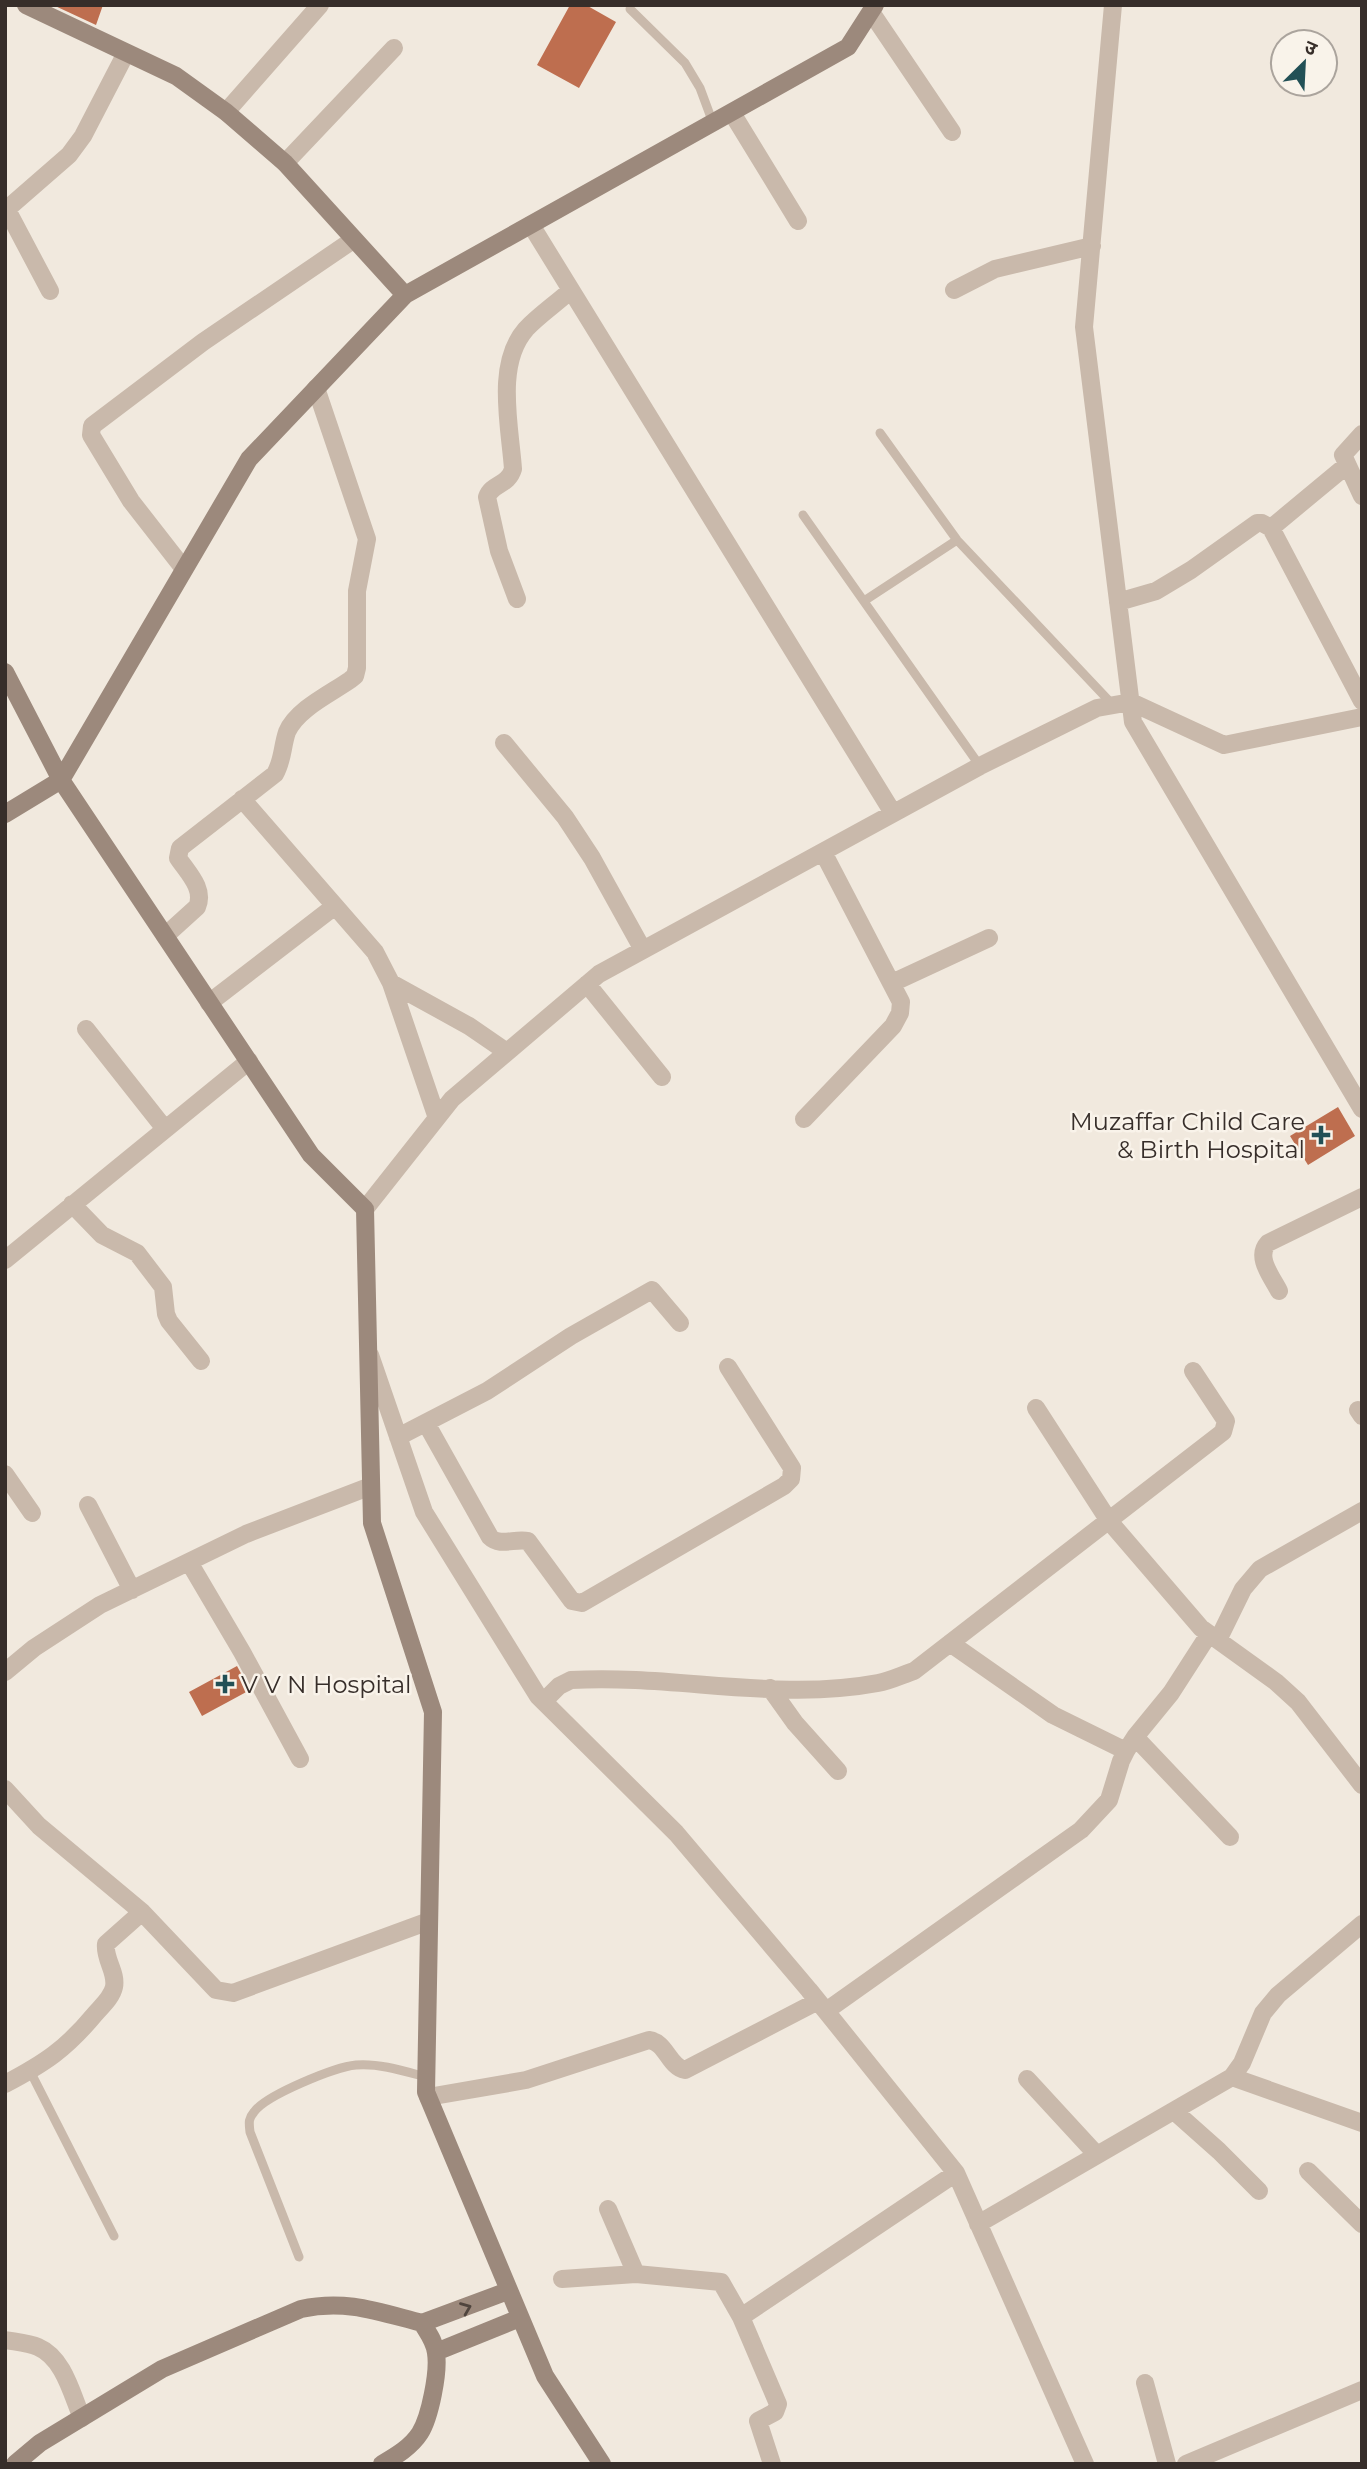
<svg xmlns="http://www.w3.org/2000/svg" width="1367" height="2469" font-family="Montserrat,'Noto Sans Devanagari',sans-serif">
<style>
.building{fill:#be6e4f}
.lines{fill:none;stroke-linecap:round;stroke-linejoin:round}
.lane{stroke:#c9b9ab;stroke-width:9}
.street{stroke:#c9b9ab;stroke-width:18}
.secondary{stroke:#9c897c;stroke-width:18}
.oneway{stroke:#50453e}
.poi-dot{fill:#225056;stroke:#f9f3ea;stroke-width:2.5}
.labels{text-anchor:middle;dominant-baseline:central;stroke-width:5;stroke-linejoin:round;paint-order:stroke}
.poi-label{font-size:24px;fill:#372e2a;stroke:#f9f3ea;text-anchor:end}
</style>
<rect width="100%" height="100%" fill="#f1e9de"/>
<!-- building -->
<path class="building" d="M53,5H103L96,25Z
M570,5H586L616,22L579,88L537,65Z
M1338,1107L1355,1136L1308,1165L1290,1136Z
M237,1666L250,1690L202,1716L189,1692Z"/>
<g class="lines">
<!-- lane -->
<path class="lane" d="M630,9L685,63L700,88L713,123
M880,433L957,540L1113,705
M803,515L980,766
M864,601L957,540
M30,2071L114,2236
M299,2257L250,2132C249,2123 248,2119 254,2112C266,2095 335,2067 356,2065C379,2063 404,2071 426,2077"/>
<!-- street -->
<path class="street" d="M1113,5L1084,327L1133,722L1362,1109
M871,12L952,132
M226,112L320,5
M732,113L798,221
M285,163L394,48
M5,206L50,291
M7,209L69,155L83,136L126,53
M531,225L893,813
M954,290L995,269L1092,246
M1362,434L1343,455L1362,496
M1271,528L1347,465
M184,569L131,501L91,435L92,426L203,342L353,240
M517,599L499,551L487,497C492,483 508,486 513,469C510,426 495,364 526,329C539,315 557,303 571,290
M1118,602L1156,591L1191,570L1257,523H1262L1271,528L1362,701
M504,743L565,817L592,858L643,950
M242,799L375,952L391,983L437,1118
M165,936L197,907C205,889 188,873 178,858L180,848L275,774C283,760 282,747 287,732C297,709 330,694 350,680L355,676L357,668V591L367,539L316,388
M391,983L469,1026L507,1052
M892,983L989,938
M587,984L662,1077
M209,1003L335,906
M86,1029L165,1129
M804,1119L893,1026L900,1013L901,1002L823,852
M72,1204L102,1235L137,1253L163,1287L166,1314L169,1321L201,1361
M365,1209L452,1099L599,974L980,766L1097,708L1131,702L1224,745L1362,717
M5,1260L249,1061
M1279,1291C1272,1277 1255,1257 1268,1243L1362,1197
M370,1355L424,1512L538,1696L676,1833L809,1990L956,2173L1085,2464
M1036,1408L1109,1521L1201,1628L1276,1682L1298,1702L1362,1785
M1358,1410L1362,1416
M426,1423L490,1537C500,1547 515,1538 528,1541L572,1601L582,1603L784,1486L791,1479L792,1468L728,1367
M398,1437L487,1391L571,1336L652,1290L680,1323
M5,1474L32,1513
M88,1505L132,1590
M189,1562L242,1652L300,1759
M1218,1640L1243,1589L1260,1569L1362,1511
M950,1643L1053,1715L1126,1751
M5,1672L34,1648L100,1605L246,1534L371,1486
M770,1688L795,1723L838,1771
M544,1701L559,1686L571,1680C673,1674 777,1702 878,1683C890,1681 902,1675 914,1671L1223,1432L1226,1421L1193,1371
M1135,1737L1230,1837
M5,1789L39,1826L142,1912L216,1990L233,1993L429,1921
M826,2011L1081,1830L1109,1800L1121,1761L1126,1751L1135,1737L1171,1693L1209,1634
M1232,2077L1362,2123
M1027,2079L1097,2155
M5,2084C45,2063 66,2049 95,2014C102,2006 112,1997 114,1987C117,1972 104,1959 106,1944L142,1912
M428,2097L526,2080L649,2040C666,2042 669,2067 685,2070L818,2001
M1174,2111L1219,2151L1259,2191
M1308,2171L1362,2224
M608,2209L636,2274
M978,2224L1232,2077L1242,2063L1263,2013L1278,1995L1362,1924
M562,2279L636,2274L721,2282L741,2317L778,2404L775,2412L758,2421L772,2464
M741,2317L956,2173
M5,2340C16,2342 29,2343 38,2347C64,2358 72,2395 82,2418
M1145,2383L1167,2464
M1186,2464L1362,2390"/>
<!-- secondary -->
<path class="secondary" d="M26,5L176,76L226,112L285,163L405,295
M5,672L61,780L311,1155L365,1209L372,1523L433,1712L426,2092L545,2376L602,2464
M5,814L61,780L249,459L405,295L848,47L875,5
M422,2323L508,2291
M436,2352L520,2318
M15,2464L40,2443L162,2369L301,2309C346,2299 379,2312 422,2323C428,2333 435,2342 436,2353C439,2372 430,2417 420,2433C411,2447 396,2456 382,2464"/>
</g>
<!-- one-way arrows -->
<defs><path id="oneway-chevron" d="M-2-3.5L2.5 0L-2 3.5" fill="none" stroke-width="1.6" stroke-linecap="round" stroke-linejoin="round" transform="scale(1.75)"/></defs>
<use class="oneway" href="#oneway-chevron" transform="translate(466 2308) rotate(-22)"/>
<!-- markers -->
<g class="poi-dot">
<path d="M1317.5 1124.5h7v7h7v7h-7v7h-7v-7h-7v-7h7z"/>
<path d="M221.5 1673.5h7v7h7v7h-7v7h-7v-7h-7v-7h7z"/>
</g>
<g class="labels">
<!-- poi labels -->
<g class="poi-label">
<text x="1305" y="1121">Muzaffar Child Care<tspan x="1305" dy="28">&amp; Birth Hospital</tspan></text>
<text x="241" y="1684" text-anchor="start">V V N Hospital</text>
</g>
</g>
<!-- border -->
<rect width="1367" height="2469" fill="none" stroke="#372e2a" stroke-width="14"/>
<!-- north arrow -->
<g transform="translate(1304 63) rotate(24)"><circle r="33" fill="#f9f3ea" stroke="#aba49d" stroke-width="2"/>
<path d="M0-5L12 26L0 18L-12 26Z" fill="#225056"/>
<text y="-10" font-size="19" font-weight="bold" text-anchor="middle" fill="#372e2a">उ</text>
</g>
</svg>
